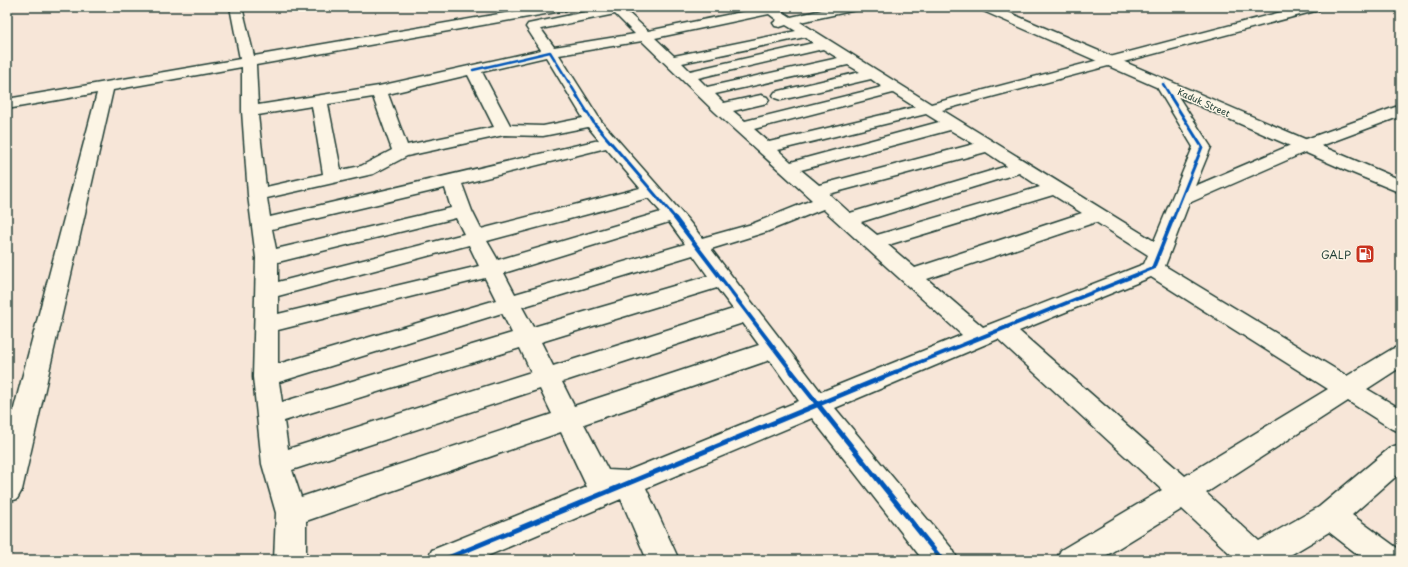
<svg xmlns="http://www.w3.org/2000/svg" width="1408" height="567" font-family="'Playpen Sans',sans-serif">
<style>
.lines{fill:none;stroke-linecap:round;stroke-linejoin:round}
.minor-casing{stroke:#1f3d34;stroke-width:3}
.tertiary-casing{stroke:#1f3d34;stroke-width:3}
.minor{fill:#fcf5e5;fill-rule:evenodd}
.tertiary{fill:#fcf5e5;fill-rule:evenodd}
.cycleway-far3-casing{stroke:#fcf5e5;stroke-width:4}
.cycleway-far2-casing{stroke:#fcf5e5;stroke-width:5}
.cycleway-far1-casing{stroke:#fcf5e5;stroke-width:6}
.cycleway-casing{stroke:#fcf5e5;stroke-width:8}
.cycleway-far3{stroke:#0057b8;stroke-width:2.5}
.cycleway-far2{stroke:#0057b8;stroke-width:3}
.cycleway-far1{stroke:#0057b8;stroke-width:4}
.cycleway{stroke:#0057b8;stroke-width:5}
.labels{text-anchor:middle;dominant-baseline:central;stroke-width:3;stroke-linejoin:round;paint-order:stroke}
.far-street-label{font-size:9px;fill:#1f3d34;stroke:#fcf5e5}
.poi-label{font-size:11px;fill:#1f3d34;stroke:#fcf5e5;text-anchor:end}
</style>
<rect width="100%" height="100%" fill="#f7e6d8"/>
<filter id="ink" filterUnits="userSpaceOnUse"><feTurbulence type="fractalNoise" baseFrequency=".025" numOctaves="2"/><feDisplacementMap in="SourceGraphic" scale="8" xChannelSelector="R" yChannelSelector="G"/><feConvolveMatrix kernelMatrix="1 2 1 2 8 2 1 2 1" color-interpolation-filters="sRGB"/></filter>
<g filter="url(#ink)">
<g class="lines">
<defs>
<path id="minor" d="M230,7H242L254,56L540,7H568L566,10L562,11L256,65L258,105L379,86L541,50L526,27L528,24L609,7H622L648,31L761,8L760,7H775L791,17L835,7H858L856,10L800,22L931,104L1300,7H1321L1319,10L942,110L1154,241L1193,147L1155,84L1158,81L1163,79L1168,81L1211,147L1195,186L1298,142L1401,105V116L1310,150L1189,203L1165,266L1347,376L1392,349L1401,346V367L1367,389L1401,409V432L1392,429L1348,401L1206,493L1259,541L1319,507L1391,447L1401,444V472L1352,515L1400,550L1401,560H1365L1329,532L1282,560H1237L1182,509L1099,560H1056L1061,550L1162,490L998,339L835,408L953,550L958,560H923L812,418L646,488L679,560H647L621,499L478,560H427L432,550L587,487L561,432L306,521V560H274L276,513L262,464L253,377L256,258L248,195L242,111V67L113,90L22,490L17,499L7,502V435L97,93L7,109V99L240,59ZM615,14L635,34L554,47L541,29ZM769,14L777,20L773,23L775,26L780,27L786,25L796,31L674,56L655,38ZM805,37L813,43L690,71L682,63ZM642,41L715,112L812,200L752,224L702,238L688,220L601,121L559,55ZM823,49L838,58L707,87L698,78ZM546,57L583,118L543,126L510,125L482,72ZM848,65L860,72L775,92L773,95L775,98L781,100L871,79L882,87L745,121L733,111L767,103L769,100L767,97L761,95L724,103L715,94ZM468,75L494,127L407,145L388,94ZM893,93L915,107L769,142L754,129ZM373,97L392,150L361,166L341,170L328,104ZM312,106L323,174L266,187L258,115ZM926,114L939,122L791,162L778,150ZM588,127L599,140L270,217L267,198L373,174L407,156L504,135L543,136ZM950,130L974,144L819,185L801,170ZM606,148L640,188L481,229L472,211L462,184ZM986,152L1007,166L850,213L829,194ZM1019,173L1040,187L877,235L861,222ZM445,188L451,208L276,249L272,229ZM1053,195L1082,213L915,268L888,245ZM648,198L661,212L498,260L487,241ZM823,209L962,335L821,392L711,249L766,232ZM456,218L464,234L278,282V262ZM669,222L685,244L515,294L504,273ZM1096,222L1148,255L1144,264L983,327L927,279ZM469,245L479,266L278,314V296ZM693,255L708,276L533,327L522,307ZM1151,277L1328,389L1185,476L1019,331ZM485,278L496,300L278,364V330ZM717,288L733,309L553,366L541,342ZM502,313L512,333L282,402L279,382ZM743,323L759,345L574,406L562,382ZM520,348L531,372L288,449L284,421ZM770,360L799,401L627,471L608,470L584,424ZM540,389L552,414L301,497L292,470Z"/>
<path id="tertiary" d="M979,7H996L1401,180V193L1343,169L981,10Z"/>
</defs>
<!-- minor casing -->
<use href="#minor" class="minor-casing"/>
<!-- tertiary casing -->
<use href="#tertiary" class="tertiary-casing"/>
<!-- minor -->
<use href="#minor" class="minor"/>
<!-- tertiary -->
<use href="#tertiary" class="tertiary"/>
<defs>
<path id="cycleway-far3" d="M473,70L550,52L578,97
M1163,84L1171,97"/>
<path id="cycleway-far2" d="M577,96L594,123L676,219
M1170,96L1202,147L1173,219"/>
<path id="cycleway-far1" d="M675,218L793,373
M893,373L1153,268L1173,218"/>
<path id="cycleway" d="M792,372L942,560
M443,560L896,372"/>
</defs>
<!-- cycleway-far3 casing -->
<use href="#cycleway-far3" class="cycleway-far3-casing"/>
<!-- cycleway-far2 casing -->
<use href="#cycleway-far2" class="cycleway-far2-casing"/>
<!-- cycleway-far1 casing -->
<use href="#cycleway-far1" class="cycleway-far1-casing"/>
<!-- cycleway casing -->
<use href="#cycleway" class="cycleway-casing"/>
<!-- cycleway-far3 -->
<use href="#cycleway-far3" class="cycleway-far3"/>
<!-- cycleway-far2 -->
<use href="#cycleway-far2" class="cycleway-far2"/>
<!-- cycleway-far1 -->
<use href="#cycleway-far1" class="cycleway-far1"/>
<!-- cycleway -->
<use href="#cycleway" class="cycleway"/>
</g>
</g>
<!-- icons -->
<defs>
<symbol id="fuel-square" viewBox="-11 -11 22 22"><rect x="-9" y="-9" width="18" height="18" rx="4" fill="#c8321e" stroke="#fcf5e5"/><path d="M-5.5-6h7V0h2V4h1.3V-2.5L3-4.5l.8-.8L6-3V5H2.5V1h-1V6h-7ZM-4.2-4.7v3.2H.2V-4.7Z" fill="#fff"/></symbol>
</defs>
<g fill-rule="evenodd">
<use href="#fuel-square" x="1354" y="243" width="22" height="22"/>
</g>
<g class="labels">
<!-- far-street labels -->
<g class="far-street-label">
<text transform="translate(1204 102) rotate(24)">Kaduk Street</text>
</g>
<!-- poi labels -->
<g class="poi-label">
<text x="1351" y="254">GALP</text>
</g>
</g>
<!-- margin -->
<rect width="1408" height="567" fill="none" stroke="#fcf5e5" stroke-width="24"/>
<rect x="12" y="12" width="1384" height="543" fill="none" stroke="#1f3d34" stroke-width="1.5" filter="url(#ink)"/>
</svg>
